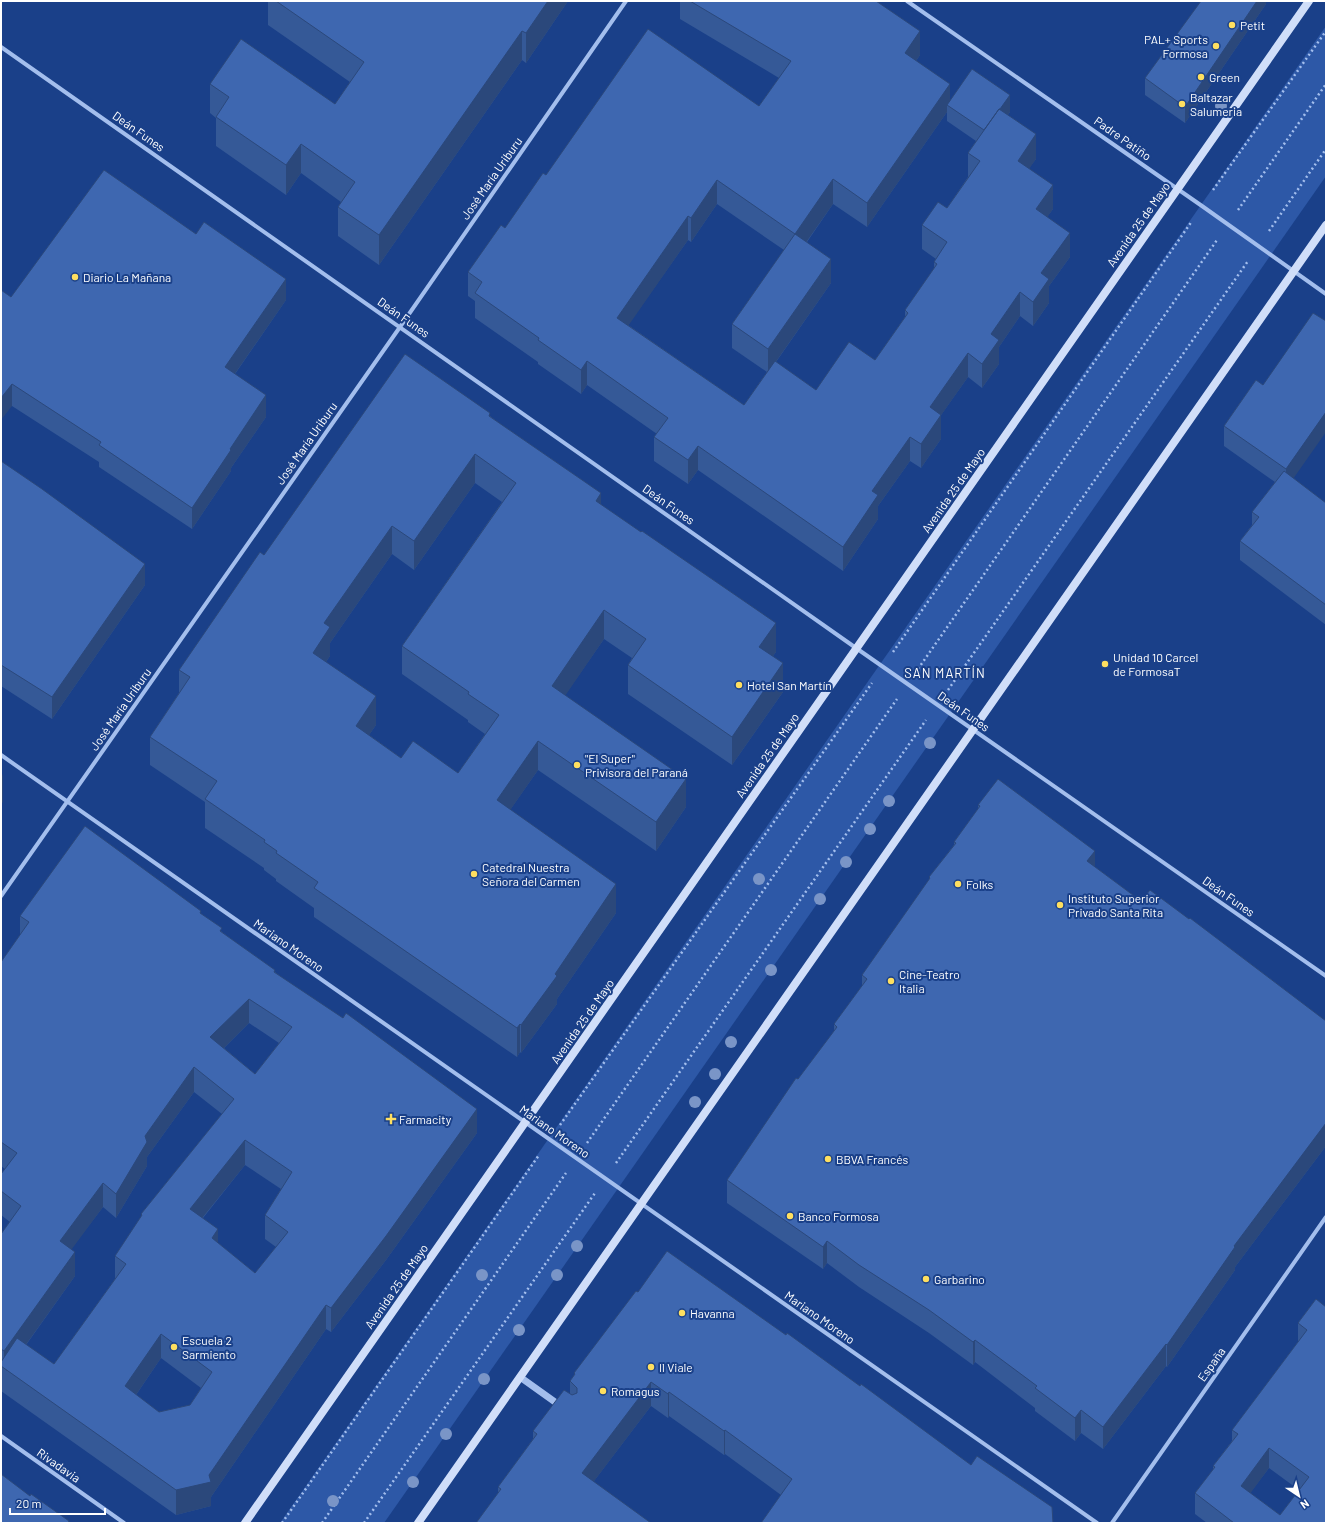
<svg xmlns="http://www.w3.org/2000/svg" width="1327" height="1524" font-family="Barlow,sans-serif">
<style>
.green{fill:#2d58a7}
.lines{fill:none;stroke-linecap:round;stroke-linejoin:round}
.path{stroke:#a3beed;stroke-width:2.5;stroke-dasharray:2 3;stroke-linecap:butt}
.minor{stroke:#a3beed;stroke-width:4}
.tertiary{stroke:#a3beed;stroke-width:7}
.secondary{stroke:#d0def9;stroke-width:8}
.tree{fill:#7a95c7}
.wall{fill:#355997;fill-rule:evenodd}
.shaded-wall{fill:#2b487b}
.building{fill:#3e67b0;stroke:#2b487b;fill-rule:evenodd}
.poi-dot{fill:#fedf60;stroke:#1a4089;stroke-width:1.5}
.labels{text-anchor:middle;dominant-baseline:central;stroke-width:4;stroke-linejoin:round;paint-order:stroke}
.poi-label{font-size:12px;fill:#fff;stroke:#1a4089;text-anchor:start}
.street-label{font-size:12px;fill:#fff;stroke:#1a4089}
.neighbourhood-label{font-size:13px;letter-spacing:1px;fill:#fff;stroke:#1a4089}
</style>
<rect width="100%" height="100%" fill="#1a4089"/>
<!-- green -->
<path class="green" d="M1326,26V176L384,1523H280Z"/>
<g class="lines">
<!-- path -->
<path class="path" d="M1213,190L1326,31
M1238,210L1326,84
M1269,231L1326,149
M893,652L1192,221
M918,669L1217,240
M948,690L1248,261
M560,1125L872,683
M587,1143L897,699
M616,1163L926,720
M282,1523L539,1155
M322,1523L566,1173
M364,1523L595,1193"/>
<!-- minor -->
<path class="minor" d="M907,1L1202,206L1326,294
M1,47L856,648L1326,976
M1,755L1097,1523
M1,896L400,327L626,1
M1,1436L124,1523
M1112,1523L1326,1217"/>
<!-- tertiary -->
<path class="tertiary" d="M520,1377L562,1407"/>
<!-- secondary -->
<path class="secondary" d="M245,1523L1309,1
M418,1523L1326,225"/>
</g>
<!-- trees -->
<g class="tree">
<circle cx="1221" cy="106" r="6"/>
<circle cx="930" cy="743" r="6"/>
<circle cx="889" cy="801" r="6"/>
<circle cx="870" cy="829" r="6"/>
<circle cx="846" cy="862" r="6"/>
<circle cx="759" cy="879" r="6"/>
<circle cx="820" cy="899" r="6"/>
<circle cx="771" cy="970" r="6"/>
<circle cx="731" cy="1042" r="6"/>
<circle cx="715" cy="1074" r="6"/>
<circle cx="695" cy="1102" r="6"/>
<circle cx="577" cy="1246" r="6"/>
<circle cx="482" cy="1275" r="6"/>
<circle cx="557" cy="1275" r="6"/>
<circle cx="519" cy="1330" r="6"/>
<circle cx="484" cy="1379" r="6"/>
<circle cx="446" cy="1434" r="6"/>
<circle cx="413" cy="1482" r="6"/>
<circle cx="333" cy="1501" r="6"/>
</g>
<!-- wall -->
<path class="wall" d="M268,1H568L526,63L522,60L379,265L338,236V207L341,202L301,173L286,195L216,146V118L210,113V84L335,104L350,82L268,25Z
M680,1H876L920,55L916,61L950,101L1010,112L1008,115L1036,159L1029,168L1053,209L1047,217L1070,257L1049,286V303L1033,326L1020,316L999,347V364L982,388L968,377L941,415V439L921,468L910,461L878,506V519L843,571L698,470L688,484L654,461V437L657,434L587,385L581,394L538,364V362L475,318V301L468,296V272L505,228L546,175L759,106L779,78L680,19ZM947,112V121L976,141L968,153V177L947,208L922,225V249L936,259L934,262V269L905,310V317L875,360L816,390L776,362L831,283L807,242L833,204L867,227ZM717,204L784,250L732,324V348L767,372L744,405L628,325L688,240L691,242Z
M1266,1V4L1185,123L1145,95V78Z
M11,297L286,300L235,374L266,417L231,468V471L192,529L99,467V462L12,406Z
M1256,380L1293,479L1326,503V625L1240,560V541L1252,525V512L1275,482L1224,446V426Z
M490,416L601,505L776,652L773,656L783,692L732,765L628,694V665L632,658L604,639L565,695L686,807L656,851L538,770L510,810L616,913L557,999V1004L521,1053L520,1052L517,1057L314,917V908L276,881V879L264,870V868L205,828V802L150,765V737L179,693V670L264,555ZM475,483L502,502L402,646V674L468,720V722L485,734L458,773L401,758L369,735L376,725L326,662L330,656V643L392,554L414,570Z
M1,461L145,585L52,719L1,686Z
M978,805L1095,867L1141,901L1326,1021V1146L1235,1267V1270L1167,1367L1166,1366L1103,1449L1081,1433L1075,1441L1035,1411V1408L975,1362L973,1365L929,1333L859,1287L827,1263L823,1269L727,1203V1180L798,1079L834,1032V1024L862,986V975L929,880V877L954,845V842L978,809Z
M201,914L222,932L275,972L477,1133L386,1260L331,1332L326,1329L211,1497V1506L176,1515L1,1391V1234L10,1222L1,1215V1174L5,1169L1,1166V962L20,936V916ZM249,1023L279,1043L255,1074L224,1048ZM194,1092L222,1114L141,1214V1217L115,1256V1279L54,1364L26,1345L75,1276L71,1249L103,1207L116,1218L147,1166V1157ZM245,1165L281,1189L265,1215V1239L276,1247L255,1273L218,1243L203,1218ZM161,1358L201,1388L190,1405L159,1412L136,1395Z
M638,1292L860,1386L971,1465L1052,1507L781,1495L725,1454L724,1455L669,1416L668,1418L651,1406L594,1481L498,1493V1487L533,1439V1431L570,1393V1381L574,1376V1373Z
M1316,1299L1326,1523H1207L1195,1514V1493L1213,1470V1466L1232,1441V1430L1298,1342V1323ZM1269,1468L1299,1490L1280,1515L1250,1493Z"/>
<!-- shaded-wall -->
<path class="shaded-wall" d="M548,1H568L526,63V33Z
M1257,1H1266V4L1185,123V107Z
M522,31V60L379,265V235Z
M920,31V55L905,77V53Z
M950,84V107L947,105V112L867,227V203Z
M1010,95V112L985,147V131Z
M1036,134V159L1018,185V161Z
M301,144V173L286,195V165Z
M833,179V204L795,258V234Z
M717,180V204L691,242V218Z
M1053,185V209L1036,233V209Z
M688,216V240L617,342V318Z
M1070,233V257L1049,286V303L1033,326V302L1041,273Z
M831,259V283L768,373V349Z
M286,279V300L225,388V367Z
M1020,292V316L999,347V364L982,388V364L991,334Z
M968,353V377L930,431V407Z
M587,361V385L581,394V370Z
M12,384V406L1,420V398Z
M266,395V417L231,468V471L192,529V508L230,449Z
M1326,412V432L1286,489V469Z
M941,415V439L921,468V444Z
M910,437V461L878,506V519L843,571V547L872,491Z
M698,446V470L688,484V460Z
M475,454V483L414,570V541Z
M601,493V522L596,501Z
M392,526V554L330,643V656L313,681V653L324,623Z
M145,564V585L52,719V697Z
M604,610V639L552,715V686Z
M776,623V652L759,675V647Z
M783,663V692L732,765V737Z
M376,696V725L356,754V726Z
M538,741V770L497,829V800Z
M3,774V802L1,805V777Z
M686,779V807L656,851V822Z
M1095,851V874L1087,861Z
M616,884V913L557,999V1004L521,1053V1025L555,974Z
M249,999V1023L210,1062V1037Z
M520,1024V1052L517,1057V1028Z
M194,1067V1092L147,1157V1166L116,1218V1194L145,1136Z
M477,1109V1133L386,1260L331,1332V1308Z
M1326,1123V1146L1235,1267V1270L1167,1367V1345L1234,1246Z
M245,1140V1165L190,1233V1209Z
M103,1183V1207L60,1265V1241Z
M218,1229V1253L212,1238Z
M827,1241V1263L823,1269V1247Z
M75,1252V1276L7,1371L4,1368V1351Z
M326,1305V1329L211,1497V1506L176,1515V1490L209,1475Z
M161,1334V1358L125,1411V1386Z
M975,1340V1362L973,1365V1342Z
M1166,1344V1366L1103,1449V1427Z
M651,1382V1406L582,1497V1473Z
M669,1392V1416L668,1418V1394Z
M1081,1410V1433L1075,1441V1418Z
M725,1430V1454L724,1455V1431Z
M1269,1448V1468L1241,1506V1486Z"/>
<!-- building -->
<path class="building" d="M276,1H548L526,33L522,31L379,235L338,207L355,182L301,144L286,165L216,117L229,97L210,84L241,39L335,104L364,62Z
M690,1H876L920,31L905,53L950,84L867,203L833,179L795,234L717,180L691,218L688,216L617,318L744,405L775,361L816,390L849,342L875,360L908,313L905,310L937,264L934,262L947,242L922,225L938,202L947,208L980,161L968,153L999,109L1036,134L1018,161L1053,185L1036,209L1070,233L1041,273L1049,279L1033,302L1020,292L991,334L999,340L982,364L968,353L930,407L941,415L921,444L910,437L872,491L878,495L843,547L698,446L688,460L654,437L668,418L587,361L581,370L538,340L539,338L475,293L482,282L468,272L501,225L505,228L543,173L546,175L648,29L759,106L791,61Z
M1201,1H1257L1185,107L1145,78Z
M972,69L1010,95L1000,109H999L984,130L947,105Z
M104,170L196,234L204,222L286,279L225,367L266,395L230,449L231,450L192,508L99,445L101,442L12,384L1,398V290L11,297Z
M795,234L831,259L768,349L732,324Z
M1313,313L1326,321V412L1286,469L1224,426L1256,380L1263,385Z
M405,354L490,413L489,416L601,493L596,501L641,532L642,531L776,623L759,647L783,663L732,737L628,665L646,639L604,610L552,686L686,779L656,822L538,741L497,800L616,884L555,974L557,976L521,1025L520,1024L517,1028L314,888L318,882L276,853L277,851L264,842L265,840L205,799L217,781L150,737L190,677L179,670L260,552L264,555ZM475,454L516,483L402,646L469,692L468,694L499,715L458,773L413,741L401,758L356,726L376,696L313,653L330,627L324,623L392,526L414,541Z
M1,461L42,489L145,564L52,697L1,665Z
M1284,471L1326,503V605L1240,541L1259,517L1252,512Z
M998,779L1095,851L1087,861L1141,901L1150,890L1189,919L1190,918L1326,1021V1123L1234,1246L1235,1247L1167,1345L1166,1344L1103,1427L1081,1410L1075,1418L1035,1388L1037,1386L975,1340L973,1342L929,1310L859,1265L827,1241L823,1247L727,1180L796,1078L798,1079L837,1027L834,1024L867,979L862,975L930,878L929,877L956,843L954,842L980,806L978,805Z
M85,826L201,911L200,913L222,928L220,931L275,970L274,972L343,1018L346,1013L477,1109L386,1236L331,1308L326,1305L209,1475L211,1482L176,1490L1,1366V1362L17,1338L54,1364L126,1264L115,1256L142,1215L141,1214L234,1099L194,1067L145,1136L147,1142L116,1194L103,1183L60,1241L75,1252L4,1351L1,1349V1234L21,1206L1,1191V1174L17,1153L1,1142V962L29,922L20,916ZM249,999L292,1027L255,1074L210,1037ZM245,1140L292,1172L265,1215L288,1232L255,1273L212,1238L218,1229L190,1209ZM161,1334L212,1372L190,1405L159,1412L125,1386Z
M667,1251L786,1335L787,1333L860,1386L861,1384L971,1465L977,1456L1052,1507L1053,1523H761L792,1479L725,1430L724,1431L669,1392L668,1394L651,1382L582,1473L651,1523H476L501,1489L498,1487L537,1434L533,1431L564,1390L572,1395L577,1393V1388L570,1381L575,1374L574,1373L636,1291L638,1292Z
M1316,1299L1326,1307V1523H1234L1195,1493L1215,1467L1213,1466L1238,1434L1232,1430L1307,1330L1298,1323ZM1269,1448L1309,1477L1280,1515L1241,1486Z
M1,1474L30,1496L31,1494L69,1521L68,1523H1Z"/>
<!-- markers -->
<g class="poi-dot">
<circle cx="1232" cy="25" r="4"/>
<circle cx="1216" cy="46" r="4"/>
<circle cx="1201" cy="77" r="4"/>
<circle cx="1182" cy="104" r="4"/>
<circle cx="75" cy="277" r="4"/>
<circle cx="1105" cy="664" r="4"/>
<circle cx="739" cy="685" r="4"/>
<circle cx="577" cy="765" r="4"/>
<circle cx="474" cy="874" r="4"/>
<circle cx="958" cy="884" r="4"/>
<circle cx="1060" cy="905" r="4"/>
<circle cx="891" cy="981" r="4"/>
<path d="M389 1113h4v4h4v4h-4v4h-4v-4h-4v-4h4z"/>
<circle cx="828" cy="1159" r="4"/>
<circle cx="790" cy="1216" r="4"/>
<circle cx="926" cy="1279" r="4"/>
<circle cx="682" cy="1313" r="4"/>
<circle cx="174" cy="1347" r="4"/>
<circle cx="651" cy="1367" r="4"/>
<circle cx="603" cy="1391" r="4"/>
</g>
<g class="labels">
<!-- poi labels -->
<g class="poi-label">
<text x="1240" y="25">Petit</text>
<text x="1208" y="39" text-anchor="end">PAL+ Sports<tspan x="1208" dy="14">Formosa</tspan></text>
<text x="1209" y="77">Green</text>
<text x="1190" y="97">Baltazar<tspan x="1190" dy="14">Salumeria</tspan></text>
<text x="83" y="277">Diario La Mañana</text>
<text x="1113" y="657">Unidad 10 Carcel<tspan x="1113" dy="14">de FormosaT</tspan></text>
<text x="747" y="685">Hotel San Martín</text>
<text x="585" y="758">"El Super"<tspan x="585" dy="14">Privisora del Paraná</tspan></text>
<text x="482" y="867">Catedral Nuestra<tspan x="482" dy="14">Señora del Carmen</tspan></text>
<text x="966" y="884">Folks</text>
<text x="1068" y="898">Instituto Superior<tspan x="1068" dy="14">Privado Santa Rita</tspan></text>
<text x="899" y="974">Cine-Teatro<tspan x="899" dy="14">Italia</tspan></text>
<text x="399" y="1119">Farmacity</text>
<text x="836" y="1159">BBVA Francés</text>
<text x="798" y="1216">Banco Formosa</text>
<text x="934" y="1279">Garbarino</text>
<text x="690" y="1313">Havanna</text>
<text x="182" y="1340">Escuela 2<tspan x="182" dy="14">Sarmiento</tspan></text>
<text x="659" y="1367">Il Viale</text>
<text x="611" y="1391">Romagus</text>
</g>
<!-- street labels -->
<g class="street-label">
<text transform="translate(139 131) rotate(35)">Deán Funes</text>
<text transform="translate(1123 138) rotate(35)">Padre Patiño</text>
<text transform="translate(491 178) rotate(-55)">José María Uriburu</text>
<text transform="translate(1138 224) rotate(-55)">Avenida 25 de Mayo</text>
<text transform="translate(404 317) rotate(35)">Deán Funes</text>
<text transform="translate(306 443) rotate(-55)">José María Uriburu</text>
<text transform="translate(953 490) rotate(-55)">Avenida 25 de Mayo</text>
<text transform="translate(669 504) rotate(35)">Deán Funes</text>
<text transform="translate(120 709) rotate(-55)">José María Uriburu</text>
<text transform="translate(964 711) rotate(35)">Deán Funes</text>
<text transform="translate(767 755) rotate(-55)">Avenida 25 de Mayo</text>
<text transform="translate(1229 896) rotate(35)">Deán Funes</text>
<text transform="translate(289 945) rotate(35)">Mariano Moreno</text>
<text transform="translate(582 1021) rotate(-55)">Avenida 25 de Mayo</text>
<text transform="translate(555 1131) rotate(35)">Mariano Moreno</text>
<text transform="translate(396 1286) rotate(-55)">Avenida 25 de Mayo</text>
<text transform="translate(820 1317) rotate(35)">Mariano Moreno</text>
<text transform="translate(1211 1364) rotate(-55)">España</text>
<text transform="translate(59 1465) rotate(35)">Rivadavia</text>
</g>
<!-- neighbourhood labels -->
<g class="neighbourhood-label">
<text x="945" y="673">SAN MARTÍN</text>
</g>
</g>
<!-- border -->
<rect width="1327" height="1524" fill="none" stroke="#ffffff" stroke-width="4"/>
<!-- north arrow -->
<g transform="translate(1299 1496) rotate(145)" stroke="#1a4089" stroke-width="3" paint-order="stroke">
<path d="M0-3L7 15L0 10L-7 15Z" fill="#ffffff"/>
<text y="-6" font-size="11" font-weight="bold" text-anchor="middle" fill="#ffffff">N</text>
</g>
<!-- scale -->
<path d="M10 1508v6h95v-6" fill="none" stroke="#ffffff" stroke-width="2"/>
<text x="16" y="1508" font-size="12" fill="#ffffff" stroke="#1a4089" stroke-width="3" paint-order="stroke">20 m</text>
</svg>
